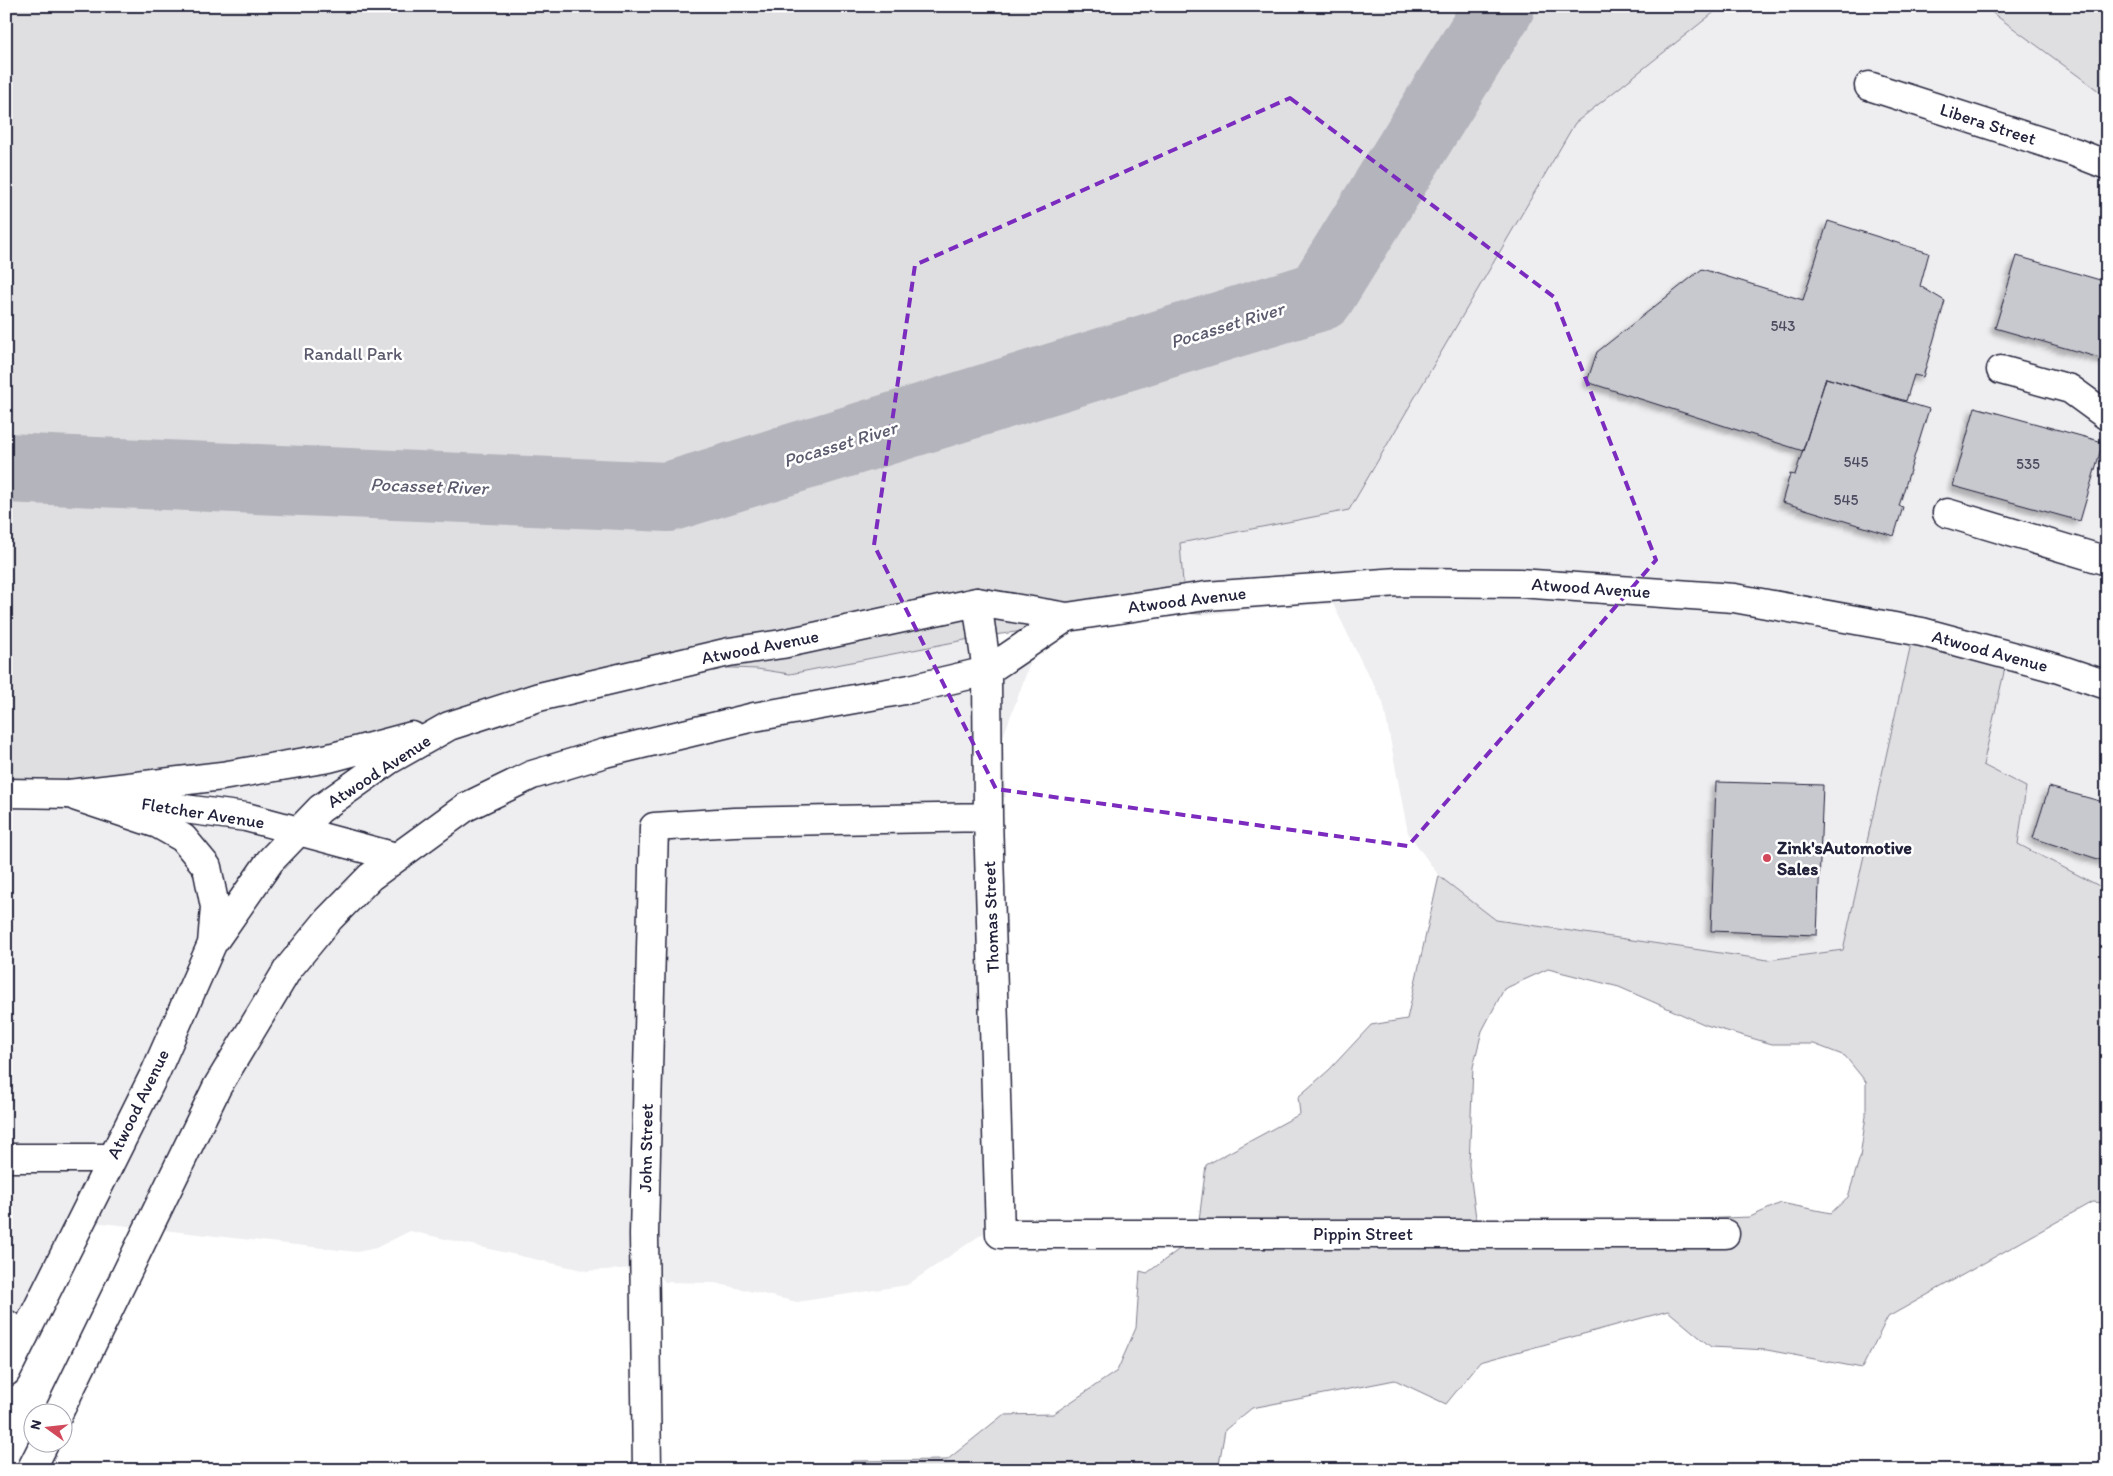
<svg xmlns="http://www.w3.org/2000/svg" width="2113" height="1476" font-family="Itim,sans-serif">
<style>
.built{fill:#eeeef1}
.green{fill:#dfdfe2;stroke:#80808e;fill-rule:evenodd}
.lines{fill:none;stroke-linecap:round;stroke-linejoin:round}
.river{stroke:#b4b4bc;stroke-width:70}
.building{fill:#c8c8cf;stroke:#22223b;filter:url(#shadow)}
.minor-casing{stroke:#22223b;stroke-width:31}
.major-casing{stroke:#22223b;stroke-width:31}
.minor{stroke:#fff;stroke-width:28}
.major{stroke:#fff;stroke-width:28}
.marked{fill:none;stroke:#7b2cbf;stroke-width:4;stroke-dasharray:10 6;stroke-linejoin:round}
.poi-dot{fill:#d1495b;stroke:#fff;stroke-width:2}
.labels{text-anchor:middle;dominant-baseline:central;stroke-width:5;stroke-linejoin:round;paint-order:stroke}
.number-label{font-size:15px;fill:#4c4c60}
.street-label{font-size:18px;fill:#22223b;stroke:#fff}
.park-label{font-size:18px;fill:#5b5b6d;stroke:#fff}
.poi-label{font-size:18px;font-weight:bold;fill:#22223b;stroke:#fff;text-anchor:start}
.water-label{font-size:19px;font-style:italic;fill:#5c5c6f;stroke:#fff}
</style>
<defs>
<filter id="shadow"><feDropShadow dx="-4.5" dy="4.5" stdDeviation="2.5" flood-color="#0004"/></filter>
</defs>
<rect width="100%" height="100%" fill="#fff"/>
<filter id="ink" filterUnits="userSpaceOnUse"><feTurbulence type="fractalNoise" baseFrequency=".02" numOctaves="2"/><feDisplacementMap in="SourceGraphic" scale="10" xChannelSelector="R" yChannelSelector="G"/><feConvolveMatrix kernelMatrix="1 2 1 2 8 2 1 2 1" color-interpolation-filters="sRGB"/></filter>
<g filter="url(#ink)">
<!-- built -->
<path class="built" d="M1538,6H2107V890L2018,844L2026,787L1983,765L2007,659L1912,640L1843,950L1768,960L1496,920L1439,876L1408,833L1383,702L1363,665L1333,604L1270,607L1201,615L1198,599L1184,596L1177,504Z
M980,637L997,641L999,650L1032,658L1003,737L1006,797L1001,798L994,1226L907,1285L797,1302L715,1283L665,1282L653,1267L587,1271L410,1231L376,1248L357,1252L93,1222L6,1362V789L656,665L757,669L791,674Z"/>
<!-- green -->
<path class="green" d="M6,6H1722L1575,123L1349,510L1180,543L1184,596L1198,599L1201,614L1159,612L980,637L790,674L757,669L656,665L413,739L6,789Z
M1983,6H2107V97Z
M1912,639L2007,659L1983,765L2026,787L2018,844L2107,890V1203L2092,1202L1888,1317L1862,1368L1767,1350L1711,1347L1668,1311L1480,1362L1446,1404L1395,1380L1252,1408L1225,1430L1218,1470H847L852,1461L947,1460L1003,1415L1053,1414L1117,1371L1136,1328L1140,1271L1147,1273L1197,1236L1206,1165L1300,1114L1298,1097L1329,1070L1371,1025L1407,1019L1439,876L1496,920L1768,960L1843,950ZM1548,969L1619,987L1706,1025L1772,1044H1814L1845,1056L1866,1082V1116L1860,1157L1848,1197L1831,1213L1781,1203L1750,1217L1485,1227L1476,1218L1469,1165L1473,1067L1482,1031L1504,989Z"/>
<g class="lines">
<!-- river -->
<path class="river" d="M6,468L668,497L1320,296L1500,6"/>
</g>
<!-- building -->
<path class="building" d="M1828,221L1929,253L1920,286L1945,301L1923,377L1914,375L1906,401L1826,378L1803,451L1587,382L1597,352L1702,269L1803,300Z
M2017,256L2107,282V360L1995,328Z
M1826,378L1929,409L1899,506L1903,507L1894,536L1782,502L1790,474L1795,475Z
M1975,407L2103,442L2080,521L1953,486Z
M1716,782L1823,785L1817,935L1711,931Z
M2049,787L2107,803V862L2033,838Z"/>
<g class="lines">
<defs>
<path id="minor" d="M1869,86L2074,152L2107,165
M2001,370L2070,389L2107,416
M1947,513L2107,561
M977,602L987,671L988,817L1000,1234H1725
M6,793L69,794L246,817L396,857
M6,1158H112
M6,1324L24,1336
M647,1470L644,1234L654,827L734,822L988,817"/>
<path id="major" d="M69,794L222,776L329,758L412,736
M77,797L158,824L183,838L207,867L215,907L212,944
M6,1372L156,1071L212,944L270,861L320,809L389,760L449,726L539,697L729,652L782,644L977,602L1067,617L1206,596L1398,582L1519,583L1734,598L1922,632L2056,668L2107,685
M58,1414L217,1087L288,969L329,919L370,877L466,807L532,775L605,753L754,717L910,689L987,671L1067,617
M31,1470L44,1444"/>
</defs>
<!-- minor casing -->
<use href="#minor" class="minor-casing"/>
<!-- major casing -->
<use href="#major" class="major-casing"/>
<!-- minor -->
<use href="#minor" class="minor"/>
<!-- major -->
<use href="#major" class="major"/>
</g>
</g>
<!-- marked area -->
<path class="marked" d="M1290,98L1554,297L1656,560L1408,846L996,789L874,545L915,265Z"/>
<!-- markers -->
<circle class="poi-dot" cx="1767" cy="858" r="5"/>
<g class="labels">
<!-- number labels -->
<g class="number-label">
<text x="1783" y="326">543</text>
<text x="1856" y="462">545</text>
<text x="2028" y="464">535</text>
<text x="1846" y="500">545</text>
</g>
<!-- street labels -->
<g class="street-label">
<text transform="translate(1988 124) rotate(18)">Libera Street</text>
<text transform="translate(1591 588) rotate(4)">Atwood Avenue</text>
<text transform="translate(1187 600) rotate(-7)">Atwood Avenue</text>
<text transform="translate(760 647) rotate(-11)">Atwood Avenue</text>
<text transform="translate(1990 651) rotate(15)">Atwood Avenue</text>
<text transform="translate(379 771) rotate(-33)">Atwood Avenue</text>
<text transform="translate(203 813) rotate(9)">Fletcher Avenue</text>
<text transform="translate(991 917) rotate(-92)">Thomas Street</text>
<text transform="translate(138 1104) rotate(-64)">Atwood Avenue</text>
<text transform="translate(646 1148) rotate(-89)">John Street</text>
<text x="1363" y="1234">Pippin Street</text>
</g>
<!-- park labels -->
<g class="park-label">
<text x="353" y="354">Randall Park</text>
</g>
<!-- poi labels -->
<g class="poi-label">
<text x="1777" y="848">Zink'sAutomotive<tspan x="1777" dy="21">Sales</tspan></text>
</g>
<!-- water labels -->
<g class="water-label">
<text transform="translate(1227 325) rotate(-17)">Pocasset River</text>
<text transform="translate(840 444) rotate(-17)">Pocasset River</text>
<text transform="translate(429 486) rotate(2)">Pocasset River</text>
</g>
</g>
<!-- margin -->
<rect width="2113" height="1476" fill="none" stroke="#fff" stroke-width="25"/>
<rect x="12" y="12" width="2088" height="1451" fill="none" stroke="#22223b" stroke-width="2" filter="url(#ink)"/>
<!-- north arrow -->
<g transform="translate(48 1428) rotate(285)"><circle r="24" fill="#ffffff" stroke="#a7a7b1"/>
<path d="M0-4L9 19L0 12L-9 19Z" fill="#d1495b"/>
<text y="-8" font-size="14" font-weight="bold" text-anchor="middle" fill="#22223b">N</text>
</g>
</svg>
